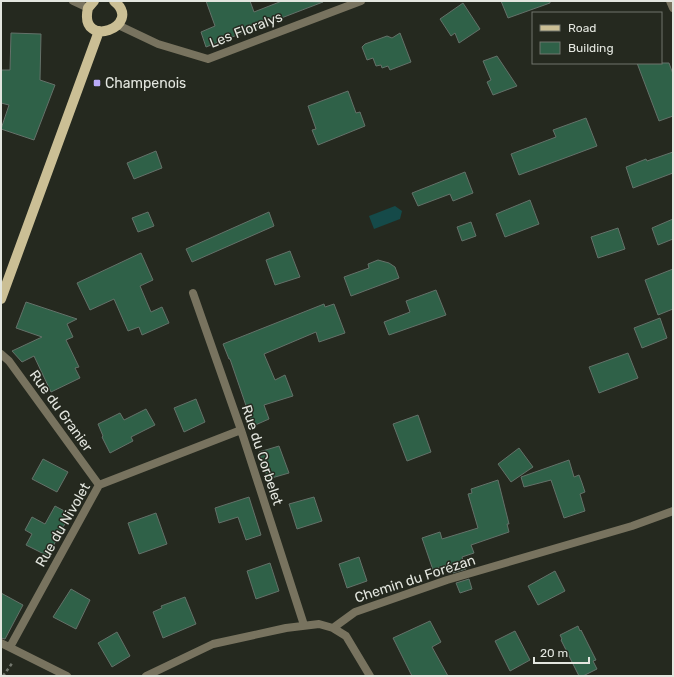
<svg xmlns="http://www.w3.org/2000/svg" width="674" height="677" font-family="Rubik,sans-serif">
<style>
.water{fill:#154a49}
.building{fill:#2f6148;stroke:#647169}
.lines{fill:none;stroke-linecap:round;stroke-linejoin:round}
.path{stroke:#74786f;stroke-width:2.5;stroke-dasharray:3 3;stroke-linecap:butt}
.street{stroke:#78735f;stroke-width:8}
.primary{stroke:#cbbf95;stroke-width:10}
.poi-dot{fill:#b9abf7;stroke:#25291f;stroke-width:1.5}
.labels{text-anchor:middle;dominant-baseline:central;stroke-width:3;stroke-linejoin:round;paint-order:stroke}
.street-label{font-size:14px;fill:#e3e6df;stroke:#25291f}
.poi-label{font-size:14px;fill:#e3e6df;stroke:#25291f;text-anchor:start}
</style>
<rect width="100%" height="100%" fill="#25291f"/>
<!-- water -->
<path class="water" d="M395,206L402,211L400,219L374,229L369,216Z"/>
<!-- building -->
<path class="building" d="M206,1H250L254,12L282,1L323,2L206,47L201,32L215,26Z
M501,1H550V3L508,18Z
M463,3L480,29L459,43L455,33L451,36L440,19Z
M11,33L41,34L40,80L55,85L34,140L1,129L9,105L1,103V70H10Z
M400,33L411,62L390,70L388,66L382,68L381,65L376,66L373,58L367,60L362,47L365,44L387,36L392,38Z
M497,56L517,86L493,95L487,82L491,80L483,61Z
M637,63H669L673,74V116L659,121Z
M348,91L356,113L360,112L365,126L318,145L312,130L316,129L308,106Z
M586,118L597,146L519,175L511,154L556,137L553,130Z
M156,151L162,168L134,179L127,163Z
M673,152V173L633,188L626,167L646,159L647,161Z
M465,172L473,193L453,201L450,194L418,206L412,193Z
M530,200L539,224L505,237L496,214Z
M148,212L154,226L138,232L132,218Z
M269,212L274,226L192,262L186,249Z
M673,219V239L658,245L652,228Z
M471,222L476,236L462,241L457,227Z
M618,228L625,249L598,258L591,237Z
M290,251L300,277L275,285L266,260Z
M141,253L153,280L140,286L151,312L162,307L169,323L142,335L139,327L128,331L114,299L90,310L77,283Z
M378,260L389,263L395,267L399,278L351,296L344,277L369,268L368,264Z
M673,269V309L658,315L645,280Z
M436,290L446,315L389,335L384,322L410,312L406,301Z
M26,302L77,319L67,324L73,337L66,340L79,367L75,368L80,378L51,392L34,356L22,362L12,351L42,337L16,328Z
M324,304L325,307L334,304L345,333L319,342L316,332L264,354L275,380L285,375L293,396L264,405L269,419L253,426L230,359H229L223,344Z
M660,318L667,338L642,348L634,328Z
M628,353L638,378L599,393L589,367Z
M196,399L205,422L184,432L174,408Z
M146,409L155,425L131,437L133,441L110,453L102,437L103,436L98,424L120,413L124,420Z
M418,415L431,452L407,461L393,424Z
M279,446L289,473L268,479L259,452Z
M519,448L533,467L511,482L498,464Z
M43,459L68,472L57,492L32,479Z
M569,460L574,477L579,475L582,483L585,492L580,494L585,511L564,518L551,480L524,487L521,477Z
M498,480L509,524H507L509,532L471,545L474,553L462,557L466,569L453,573L450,564L433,570L422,538L440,532L442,539L478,528L468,494L472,493L471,489Z
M249,497L261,535L246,540L238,517L219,523L215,508Z
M314,497L322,521L297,529L289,504Z
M55,506L70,514L48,556L26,545L32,534L25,530L32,517L45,524Z
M156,513L167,544L139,554L128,523Z
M359,557L367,581L347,588L339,564Z
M270,563L279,591L256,599L247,571Z
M555,571L565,591L538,605L528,586Z
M469,579L472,589L460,593L456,583Z
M71,589L90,600L76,629L53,617Z
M1,593L23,605L5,639L1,638Z
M185,597L196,624L163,638L153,612L162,608L161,606Z
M430,621L441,642L432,647L448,676H412L393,638Z
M578,626L580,631L581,630L596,660L593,661L597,669L583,676H579L561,640L562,639L560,635Z
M515,631L530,660L510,671L495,641Z
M117,632L130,656L112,667L98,643Z"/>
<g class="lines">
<!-- path -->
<path class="path" d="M3,676L13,662"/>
<!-- street -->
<path class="street" d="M73,1L88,8
M670,1L673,8
M118,25L158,44L208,59L361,1
M193,293L241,430L304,625
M1,354L9,361L99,485
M333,628L355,612L447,580L632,526L673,511
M1,643L67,676
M10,647L99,485L241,430
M146,676L213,644L286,628L319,624L333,628L346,636L370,676"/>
<!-- primary -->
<path class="primary" d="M94,1L88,8C78,51 145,26 114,1
M1,299L99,31"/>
</g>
<!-- markers -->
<rect class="poi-dot" x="93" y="79" width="8" height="8" rx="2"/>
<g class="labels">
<!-- street labels -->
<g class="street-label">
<text transform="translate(246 30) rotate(-21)">Les Floralys</text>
<text transform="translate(61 411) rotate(54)">Rue du Granier</text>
<text transform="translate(262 455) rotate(72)">Rue du Corbelet</text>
<text transform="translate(63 525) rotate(-60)">Rue du Nivolet</text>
<text transform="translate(415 579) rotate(-18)">Chemin du Forézan</text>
</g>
<!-- poi labels -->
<g class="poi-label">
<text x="105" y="83">Champenois</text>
</g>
</g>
<!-- border -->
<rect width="674" height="677" fill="none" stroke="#e3e6df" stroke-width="4"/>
<!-- legend -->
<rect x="532" y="12" width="130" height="52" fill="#25291f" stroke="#71756c"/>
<rect x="540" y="25" width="20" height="6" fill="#cbbf95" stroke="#71756c"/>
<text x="568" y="32" font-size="12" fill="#e3e6df">Road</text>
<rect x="540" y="42" width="20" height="12" fill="#2f6148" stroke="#71756c"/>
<text x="568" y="52" font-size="12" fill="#e3e6df">Building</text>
<!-- scale -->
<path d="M534 657v6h55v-6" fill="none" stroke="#e3e6df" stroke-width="2"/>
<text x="540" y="657" font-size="12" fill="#e3e6df" stroke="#25291f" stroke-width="3" paint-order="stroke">20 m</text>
</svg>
